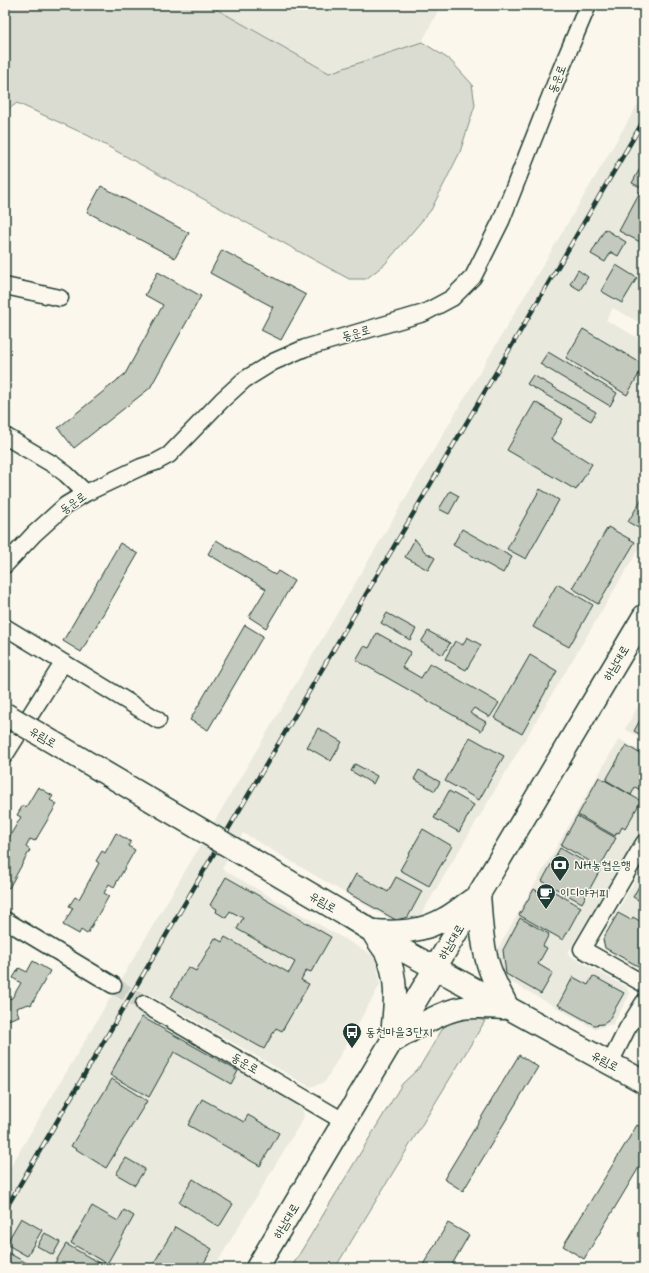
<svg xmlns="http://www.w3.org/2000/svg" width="649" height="1273" font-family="'Shantell Sans','Poor Story',sans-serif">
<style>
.built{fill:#eae9de}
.green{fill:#dbdcd1;stroke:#7d8c82}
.building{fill:#c4c9be;stroke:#1f3d34}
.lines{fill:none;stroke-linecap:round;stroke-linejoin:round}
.street-tunnel{stroke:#cfd2c7;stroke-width:16;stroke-dasharray:16 8;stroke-linecap:butt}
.street-casing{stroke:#1f3d34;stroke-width:19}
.secondary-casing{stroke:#1f3d34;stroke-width:25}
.street{stroke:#fbf7ec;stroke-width:16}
.secondary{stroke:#fbf7ec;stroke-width:22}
.rail-casing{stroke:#1f3d34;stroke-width:4.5}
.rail{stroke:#fbf7ec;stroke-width:3;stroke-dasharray:9;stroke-linecap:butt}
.secondary-bridge-casing{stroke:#1f3d34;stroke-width:25;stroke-linecap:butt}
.secondary-bridge{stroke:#fbf7ec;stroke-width:22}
.labels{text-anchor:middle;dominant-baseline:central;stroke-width:3;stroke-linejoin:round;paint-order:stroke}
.street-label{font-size:12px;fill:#1f3d34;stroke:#fbf7ec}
.poi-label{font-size:12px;fill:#1f3d34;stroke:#fbf7ec;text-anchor:start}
</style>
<rect width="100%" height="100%" fill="#fbf7ec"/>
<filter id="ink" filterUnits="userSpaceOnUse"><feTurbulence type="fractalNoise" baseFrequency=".025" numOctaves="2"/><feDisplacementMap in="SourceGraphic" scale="8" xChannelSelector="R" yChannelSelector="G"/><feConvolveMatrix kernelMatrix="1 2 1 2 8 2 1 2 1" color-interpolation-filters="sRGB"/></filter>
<g filter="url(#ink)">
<!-- built -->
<path class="built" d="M209,5H441L422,42L329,73Z
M644,94V325L613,308L606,320L644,341V540L416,923L401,926L243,833L222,869L376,957L380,985L325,1082L310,1087L149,994L139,1012L302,1106L304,1117L214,1268H5V1176Z
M644,696V740L625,729Z
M619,739L644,753V826L567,954L626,987L630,994L613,1024L595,1029L502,977L498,948Z
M644,865V968L639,969L604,949L602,938Z"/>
<!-- green -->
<path class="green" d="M5,5H209L329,73L422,42L450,60L472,84L475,105L460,152L431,210L385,264L366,279H349L87,135L17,103L5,112Z
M470,1016L485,1021L335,1268H291L402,1084L419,1068L443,1028L455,1019Z"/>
<!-- building -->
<path class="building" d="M643,163L644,164V244L619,231L642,188L632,183Z
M101,186L189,233L175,258L87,212Z
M605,229L626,242L618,256L611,252L605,262L591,254Z
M222,250L306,295L281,340L261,330L273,307L210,273Z
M616,265L637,278L622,303L601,291Z
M578,270L588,277L580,290L570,284Z
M158,272L201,296L150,388L74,448L58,428L125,374L163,305L145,295Z
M583,329L644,365L627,395L566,358Z
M548,352L617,393L610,406L540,364Z
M533,375L596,412L591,421L527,384Z
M535,402L563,419L551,439L592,464L576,490L507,450Z
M540,489L559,500L526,559L507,549Z
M450,491L459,496L449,514L439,509Z
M644,495V531L628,522Z
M608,527L635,542L598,604L572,588Z
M462,529L512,557L503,573L453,545Z
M415,539L425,552L435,558L428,570L405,557Z
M216,540L275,575L278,571L294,581L266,628L249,617L266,589L208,554Z
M120,543L138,554L81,652L63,641Z
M557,584L593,605L569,647L533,627Z
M387,613L416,629L410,640L381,623Z
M245,625L263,636L208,730L190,720Z
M428,631L450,643L443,655L421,642Z
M377,633L411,652L402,667L421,678L430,663L499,703L490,717L474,708L470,713L486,722L481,731L356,660L364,646L369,648Z
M467,637L481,645L466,670L445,659L455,641L463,645Z
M530,655L557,671L522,734L494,718Z
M644,713V737L634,731Z
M318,728L342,742L331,761L307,747Z
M470,737L504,756L479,800L445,781Z
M626,745L644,756V792L635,787L631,795L606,780Z
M355,764L377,776L373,784L351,771Z
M419,770L440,782L435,791L414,779Z
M599,777L641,801L625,829L622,827L619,833L617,832L615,836L578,815Z
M38,787L53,796L50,800L57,804L35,841L30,839L26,847L30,850L9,888L5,886V844L21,817L17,815L23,805L26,807Z
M449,791L474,805L459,832L434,818Z
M577,816L616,838L600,867L561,845Z
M423,829L452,846L429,886L400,870Z
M116,833L131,842L128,846L135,850L114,887L109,884L104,893L109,896L87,934L81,930L79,934L63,925L73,908L69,906L75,897L79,899L99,863L96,861L102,851L105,853Z
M560,848L600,870L582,903L542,881Z
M356,874L388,892L396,877L422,891L408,917L396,920L346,892Z
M226,877L331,937L311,972L306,970L301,980L309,984L282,1031L276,1028L264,1049L171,997L188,967L196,971L215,938L222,942L225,937L289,973L295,962L237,929L243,918L230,911L226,918L216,912L217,909L210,905Z
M644,877V903L633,897Z
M534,889L549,898L553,891L581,907L563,940L519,915Z
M618,913L631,920L633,917L643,923L644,921V964L638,966L605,948L603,939Z
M520,918L549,934L543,946L547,948L538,964L553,973L541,994L506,974L503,950Z
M33,961L50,971L31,1005L29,1004L16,1008L19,1016L5,1021V1000L12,998L21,983L13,978L19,968L27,972Z
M593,976L624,993L608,1021L603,1024L594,1025L558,1005L573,977L588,985Z
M142,1017L238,1071L231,1084L174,1052L149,1097L110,1075Z
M519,1055L538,1067L463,1191L444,1179Z
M112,1079L147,1101L106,1168L71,1146Z
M202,1099L244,1122L248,1115L279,1133L260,1166L188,1125Z
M637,1125L644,1129V1159L584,1259L563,1246Z
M126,1158L145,1169L135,1185L116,1174Z
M193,1179L233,1204L219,1227L179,1202Z
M92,1206L118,1221L124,1210L134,1216L107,1264L71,1243Z
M21,1218L42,1230L27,1256L6,1244Z
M448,1223L469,1235L450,1268H421Z
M175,1227L212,1249L201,1268H151Z
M45,1233L60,1242L53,1255L37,1246Z
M66,1244L108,1268H52Z
M5,1251L30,1265L28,1268H5Z"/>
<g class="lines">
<!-- street-tunnel -->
<path class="street-tunnel" d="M113,985L144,1004"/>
<defs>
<path id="street" d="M5,286L60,298
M5,436L54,465L66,474L86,493
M5,565L34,534L66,505L86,493L141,467L156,462L169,455L222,400L244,380L273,362L305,348L424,313L452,298L473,277L501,221L561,69L588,5
M5,627L158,720
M5,755L63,663
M644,843L582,949L644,984
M5,920L113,985
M144,1004L345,1122
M610,1063L627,1029L644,1002"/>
<path id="secondary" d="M479,895C481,916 481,939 487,960C491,977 500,992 508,1008
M346,915L406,952L644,1082
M373,931C399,933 423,932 446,918C455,913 463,906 472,900
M374,934C377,940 382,946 386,952C399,980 395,1006 392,1034
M392,1042C412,1030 439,1012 462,1008C475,1006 489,1007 503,1008
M257,1268L644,616"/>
</defs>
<!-- street casing -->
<use href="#street" class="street-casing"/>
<!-- secondary casing -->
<use href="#secondary" class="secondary-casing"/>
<!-- street -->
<use href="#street" class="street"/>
<!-- secondary -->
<use href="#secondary" class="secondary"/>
<defs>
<path id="rail" d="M5,1210L644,120"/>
</defs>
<!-- rail casing -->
<use href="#rail" class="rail-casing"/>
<!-- rail -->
<use href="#rail" class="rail"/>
<defs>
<path id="secondary-bridge" d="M5,714L346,915"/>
</defs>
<!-- secondary-bridge casing -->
<use href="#secondary-bridge" class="secondary-bridge-casing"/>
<!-- secondary-bridge -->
<use href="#secondary-bridge" class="secondary-bridge"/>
</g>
</g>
<!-- icons -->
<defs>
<symbol id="bank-pin" viewBox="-11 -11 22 30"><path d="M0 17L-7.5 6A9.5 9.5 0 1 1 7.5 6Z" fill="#1f3d34" stroke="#fbf7ec"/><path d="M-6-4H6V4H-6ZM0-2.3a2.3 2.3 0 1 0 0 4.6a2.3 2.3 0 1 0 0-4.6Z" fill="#fff"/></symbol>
<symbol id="cafe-pin" viewBox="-11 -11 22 30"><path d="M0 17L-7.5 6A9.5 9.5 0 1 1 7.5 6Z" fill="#1f3d34" stroke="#fbf7ec"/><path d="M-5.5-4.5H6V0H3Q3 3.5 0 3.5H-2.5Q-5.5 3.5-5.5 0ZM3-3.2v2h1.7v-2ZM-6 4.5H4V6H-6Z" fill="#fff"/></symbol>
<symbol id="bus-pin" viewBox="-11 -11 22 30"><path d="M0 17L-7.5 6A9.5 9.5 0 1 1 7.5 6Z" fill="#1f3d34" stroke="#fbf7ec"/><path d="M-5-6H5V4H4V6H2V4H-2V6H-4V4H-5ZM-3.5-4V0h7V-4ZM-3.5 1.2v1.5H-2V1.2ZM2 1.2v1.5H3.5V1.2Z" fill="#fff"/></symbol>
</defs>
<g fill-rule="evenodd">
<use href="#bank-pin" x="549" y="854" width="22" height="30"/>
<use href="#cafe-pin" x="535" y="882" width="22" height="30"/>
<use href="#bus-pin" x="341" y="1021" width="22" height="30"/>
</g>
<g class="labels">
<!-- street labels -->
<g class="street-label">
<text transform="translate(557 79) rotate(-69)">동운로</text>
<text transform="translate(356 333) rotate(-16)">동운로</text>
<text transform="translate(73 503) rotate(-35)">동운로</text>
<text transform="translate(616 663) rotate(-59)">하남대로</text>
<text transform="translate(43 737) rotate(31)">유림로</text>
<text transform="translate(323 902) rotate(31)">유림로</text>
<text transform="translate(451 942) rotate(-59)">하남대로</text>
<text transform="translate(605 1061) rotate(29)">유림로</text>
<text transform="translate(245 1063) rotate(30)">동운로</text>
<text transform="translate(286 1221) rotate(-59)">하남대로</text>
</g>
<!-- poi labels -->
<g class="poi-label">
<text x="574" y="865">NH농협은행</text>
<text x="560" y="893">이디야커피</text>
<text x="366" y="1032">동천마을3단지</text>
</g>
</g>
<!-- margin -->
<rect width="649" height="1273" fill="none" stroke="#fbf7ec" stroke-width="20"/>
<rect x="10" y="10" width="629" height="1253" fill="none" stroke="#1f3d34" stroke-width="1.5" filter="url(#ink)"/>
</svg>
